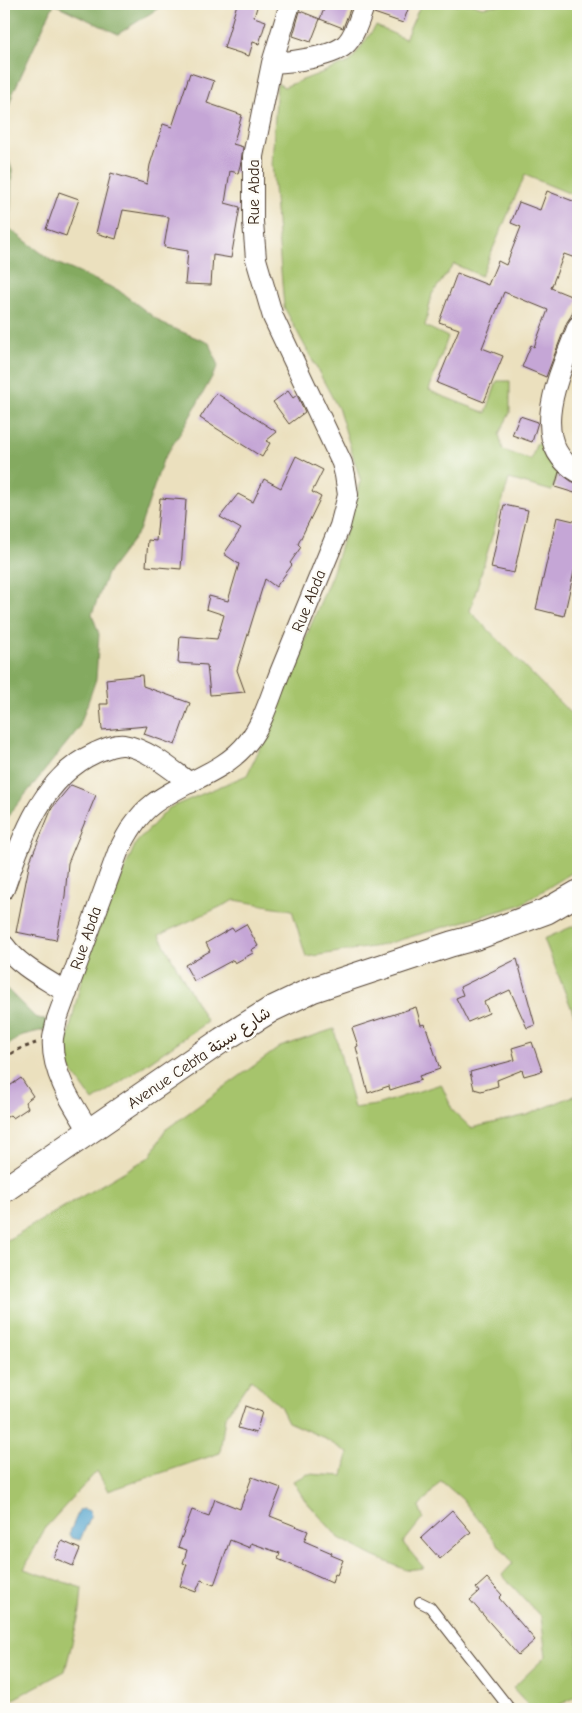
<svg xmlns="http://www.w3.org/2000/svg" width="582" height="1713" font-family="'Comic Neue','Playpen Sans Arabic',sans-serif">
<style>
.green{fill:#a6c46c;stroke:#707745}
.forest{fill:#84aa60;stroke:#606a3f}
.water{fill:#51a3cc;stroke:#466675}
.building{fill:#c5a6d6}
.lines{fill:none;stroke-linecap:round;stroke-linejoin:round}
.service-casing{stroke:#554536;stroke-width:12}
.minor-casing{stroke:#554536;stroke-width:22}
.tertiary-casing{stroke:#554536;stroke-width:27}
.path{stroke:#554536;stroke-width:3;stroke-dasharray:4 4;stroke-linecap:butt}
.service{stroke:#fff;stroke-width:10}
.minor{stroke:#fff;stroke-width:20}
.tertiary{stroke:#fff;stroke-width:25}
.labels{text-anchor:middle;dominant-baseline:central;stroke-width:5;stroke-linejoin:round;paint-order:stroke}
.street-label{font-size:16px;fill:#3b2a1e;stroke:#fdfcf7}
</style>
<rect width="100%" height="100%" fill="#fdfcf7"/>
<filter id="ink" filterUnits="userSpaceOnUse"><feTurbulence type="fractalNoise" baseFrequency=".02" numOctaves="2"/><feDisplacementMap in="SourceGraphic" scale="10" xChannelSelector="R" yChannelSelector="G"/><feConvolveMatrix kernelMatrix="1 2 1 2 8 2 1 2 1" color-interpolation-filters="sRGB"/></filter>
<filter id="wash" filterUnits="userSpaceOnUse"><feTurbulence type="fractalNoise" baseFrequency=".0096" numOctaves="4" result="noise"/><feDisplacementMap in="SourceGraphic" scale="20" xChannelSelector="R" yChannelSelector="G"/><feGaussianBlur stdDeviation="1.12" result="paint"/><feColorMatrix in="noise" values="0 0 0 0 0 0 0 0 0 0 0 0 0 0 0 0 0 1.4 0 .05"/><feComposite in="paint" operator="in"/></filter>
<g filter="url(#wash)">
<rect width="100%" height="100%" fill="#ebe0be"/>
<!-- green -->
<path class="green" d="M421,4H451L457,6L459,4H473L482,7L505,4H578V158L576,163L578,165V197L525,175L481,276L454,264L432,294L425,326L448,337L429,390L437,394L486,413L497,381H510V413L499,434L503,450L531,460L536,444L542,442L560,467L552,491L509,479L470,611L578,721V869L520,905L379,946L306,957L292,910L235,900L159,935L207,1022L93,1101L63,1059L86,959L136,843L169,808L247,775L263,742L332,574L361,482L339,410L284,307L272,163L277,83L284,87L350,62L376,26L405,39Z
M578,924V1025L544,939Z
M334,1029L354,1108L376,1105L441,1084L453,1111L471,1128L527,1115L578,1094V1694C564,1705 550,1709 532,1709L513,1688L546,1656L541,1617L502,1575L513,1563L462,1499L441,1481L419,1507L423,1518L403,1543L424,1568L406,1570L373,1556L339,1538L304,1499L293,1481L308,1474L343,1476L348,1453L322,1437L288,1422L280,1406L251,1379L225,1417L220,1453L108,1491L97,1471L45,1528L24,1569L82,1588L80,1611L65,1671L4,1704V1242L151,1156L165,1130L280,1047Z"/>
<!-- forest -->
<path class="forest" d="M4,4H165L118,34L54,4L13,93L4,122Z
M4,146L12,170L10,229L52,261L118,290L163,324L209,343L218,366L186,424L163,460L139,531L107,574L92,614L99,634L96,679L79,728L4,821Z
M4,986L35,1017L49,1021L48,1029L23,1035L4,1048Z"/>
<!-- water -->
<path class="water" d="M83,1509L90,1511L91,1516L80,1540L71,1538L69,1534L79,1511Z"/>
<g id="blocks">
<!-- building -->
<path class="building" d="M237,4H258L254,17L266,21L259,44L253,42L249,56L224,48Z
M326,4H352L343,28L320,19Z
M377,4H410L403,23L374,13Z
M300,11L320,19L311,42L293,36Z
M190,73L214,81L207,103L242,115L233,144L243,147L241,162L238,173L230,171L225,203L240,207L231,258L213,255L211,285L185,284L188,251L164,247L169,217L123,210L116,239L96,233L111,173L147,184L150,165L163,124L172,127Z
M547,191L578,203V248L575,258L564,254L551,288L578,299L571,316L567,322L546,377L522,367L531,345L534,347L548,310L504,292L482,348L503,356L484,402L437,383L459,329L439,322L457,273L488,285L498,261L506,265L521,227L511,223L519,202L540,210Z
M59,192L79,199L66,236L46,229Z
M288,391L293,398L297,395L305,412L289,424L273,402Z
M216,393L277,432L266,441L270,443L262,457L200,418Z
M520,416L538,422L532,442L512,435Z
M296,456L323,470L312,492L321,497L298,544L301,547L290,563L292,565L276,587L265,579L237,670L245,692L210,695L207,665L178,663L180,636L217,639L224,615L206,609L209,596L228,601L239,564L224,554L241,529L220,517L238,494L253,502L264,479L281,488Z
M559,472L571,481L578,484V494L555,487Z
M160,498L186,500L181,569L146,566L148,540L156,541Z
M504,505L528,510L514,573L491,568Z
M557,517L578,522V554L564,616L536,609Z
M142,675L143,686L190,703L175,745L144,734L147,726L102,730L100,704H108L106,679Z
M71,785L96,795L68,863L65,896L56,940L16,932L30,861L52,808Z
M246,924L258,946L251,950L253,953L235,963L233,960L194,981L185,965L210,951L206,943L232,928L234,931Z
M517,959L535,1025L527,1028L510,990L484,1002L489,1013L468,1022L456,998L463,995L460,987Z
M416,1007L421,1025L425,1024L440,1069L419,1076L421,1080L390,1090L389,1086L368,1093L356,1047L358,1046L352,1028Z
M532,1042L542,1071L524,1076L522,1070L497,1080L498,1086L481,1091L474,1089L470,1072L515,1060L512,1048Z
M21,1078L33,1096L25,1102L28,1108L13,1118L10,1115L4,1119V1090Z
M245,1406L262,1412L256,1433L238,1428Z
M252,1477L281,1488L270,1516L308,1531L304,1541L332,1553L331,1555L343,1560L337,1575L335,1574L332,1583L278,1559L280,1553L251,1543L250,1548L230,1540L214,1585L201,1580L196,1592L180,1586L187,1564L183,1563L187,1550L178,1547L192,1510L209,1516L215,1499L240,1509Z
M452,1510L471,1532L440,1559L421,1538Z
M62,1541L80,1549L73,1566L54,1558Z
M487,1578L502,1595L499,1598L535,1640L518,1655L470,1600L479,1592L476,1588Z"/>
</g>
</g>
<g filter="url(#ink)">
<use href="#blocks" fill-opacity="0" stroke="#554536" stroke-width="1"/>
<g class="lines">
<defs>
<path id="service" d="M420,1602L430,1607L510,1709"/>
<path id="minor" d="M272,63C291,62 335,57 347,43C356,33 360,16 365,4
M578,326C562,369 524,442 578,472
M4,889C22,838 42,777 95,753C104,749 114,744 124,745C148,749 171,769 190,783
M4,945C19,966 46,979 67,993
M90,1132C73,1105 50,1071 53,1038C54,1031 56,1025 57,1019L118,852C127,834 137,816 153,804C183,781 224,773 248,742C264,722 271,694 281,670C301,622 320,574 340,526L348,495L345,475L342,463L273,317L256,259L253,222V156L272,63L290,4"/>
<path id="tertiary" d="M4,1190L222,1040L272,1009L312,990L451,944L477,937L547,911L578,893"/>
</defs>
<!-- service casing -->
<use href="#service" class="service-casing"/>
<!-- minor casing -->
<use href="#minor" class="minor-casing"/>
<!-- tertiary casing -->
<use href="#tertiary" class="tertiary-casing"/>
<!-- path -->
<path class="path" d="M4,1058L17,1050L36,1043"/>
<!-- service -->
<use href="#service" class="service"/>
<!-- minor -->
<use href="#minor" class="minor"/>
<!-- tertiary -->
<use href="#tertiary" class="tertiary"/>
</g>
</g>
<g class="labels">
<!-- street labels -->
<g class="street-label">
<text transform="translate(254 192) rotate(-90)">Rue Abda</text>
<text transform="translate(309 601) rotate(-68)">Rue Abda</text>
<text transform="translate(86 938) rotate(-71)">Rue Abda</text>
<text transform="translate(199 1058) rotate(-34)">Avenue Cebta شارع سبتة</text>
</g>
</g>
<!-- margin -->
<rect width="582" height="1713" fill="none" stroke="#fdfcf7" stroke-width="20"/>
</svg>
